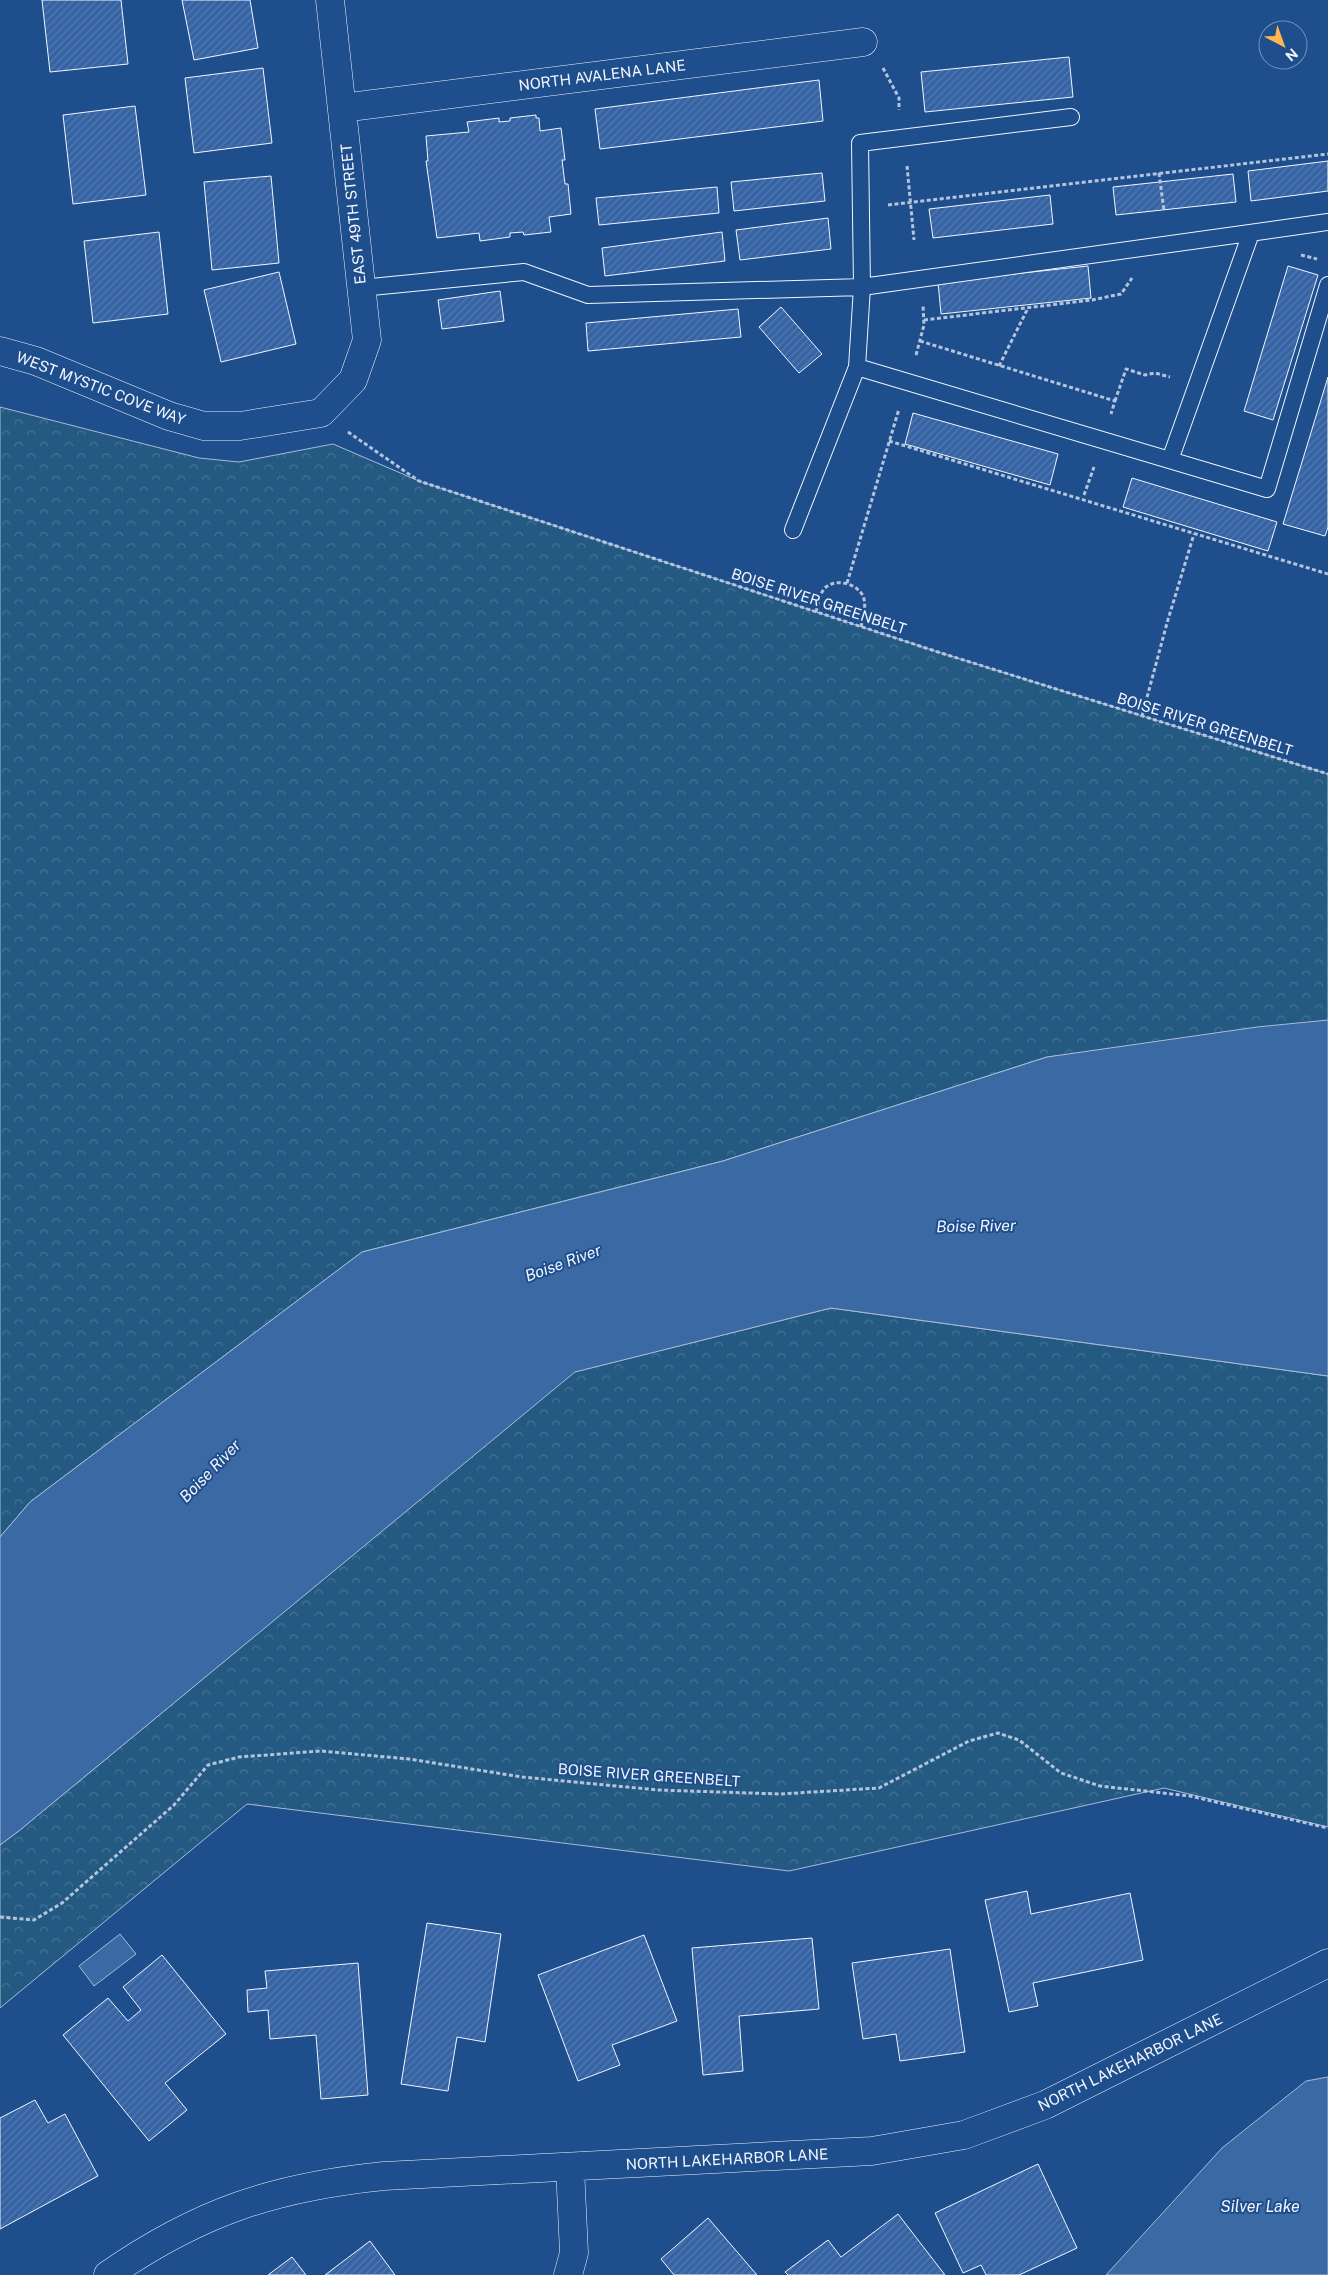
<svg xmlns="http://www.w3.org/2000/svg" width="1328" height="2275" font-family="'Public Sans',sans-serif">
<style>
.forest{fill:url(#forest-crowns);stroke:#a8bbd7}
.water{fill:#3b69a3;stroke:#a8bbd7}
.building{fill:url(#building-hatch);stroke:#f2f6ff}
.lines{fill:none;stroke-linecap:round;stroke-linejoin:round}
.lane-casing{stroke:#f2f6ff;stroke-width:18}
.street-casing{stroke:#f2f6ff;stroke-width:29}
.path{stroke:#b3c4dc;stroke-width:3;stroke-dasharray:4 2.5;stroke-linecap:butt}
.lane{stroke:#1f4e8c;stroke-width:16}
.street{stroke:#1f4e8c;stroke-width:28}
.labels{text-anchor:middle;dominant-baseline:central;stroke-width:4;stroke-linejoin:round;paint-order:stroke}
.street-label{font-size:15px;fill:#f2f6ff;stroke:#1f4e8c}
.water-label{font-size:16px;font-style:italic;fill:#f2f6ff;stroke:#1f4e8c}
</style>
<defs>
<pattern id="forest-crowns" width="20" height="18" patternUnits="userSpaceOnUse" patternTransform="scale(1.25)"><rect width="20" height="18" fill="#245a82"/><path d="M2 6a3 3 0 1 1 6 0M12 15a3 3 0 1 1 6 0" fill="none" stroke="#447295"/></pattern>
<pattern id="building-hatch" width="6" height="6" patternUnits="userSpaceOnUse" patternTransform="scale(1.25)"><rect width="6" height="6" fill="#3563a3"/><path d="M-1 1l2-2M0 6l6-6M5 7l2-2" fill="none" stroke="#537ab1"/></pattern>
</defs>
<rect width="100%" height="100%" fill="#1f4e8c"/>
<!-- forest -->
<path class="forest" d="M0,407L199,458L239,462L333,444L419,481L938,652L1328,774V1023L1047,1057L723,1161L362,1252L30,1502L0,1537Z
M831,1308L1328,1376V1827L1164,1788L789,1871L247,1804L0,2008V1845L20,1830L574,1372Z"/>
<!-- water -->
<path class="water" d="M1328,1020V1376L831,1308L575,1372L20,1830L0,1845V1537L30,1502L362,1252L723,1161L1047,1057L1257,1027Z
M120,1934L136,1954L94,1986L79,1966Z
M1328,2077V2275H1106L1222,2148L1306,2081Z"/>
<!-- building -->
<path class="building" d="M42,0H121L128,64L50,72Z
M182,0H250L258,48L194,60Z
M1069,57L1073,97L925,112L921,72Z
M263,68L272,143L194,153L185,78Z
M819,80L823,121L600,149L595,109Z
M135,106L146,195L73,204L63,115Z
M536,115V118H539L540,131L561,128L565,160H562L565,184H568L571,214L549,217L551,232L524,235L523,232L510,233V237L480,241L479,233L437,238L426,161H428L426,136L469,132L467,122L499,118V122L510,121V118Z
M1328,161V191L1251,201L1248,171Z
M822,173L825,201L734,211L731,182Z
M1233,174L1236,202L1116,215L1113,187Z
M271,176L279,263L212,270L204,182Z
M717,187L719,213L599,225L596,198Z
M1050,195L1053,224L933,238L929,209Z
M828,218L831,249L740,260L736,230Z
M159,232L168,314L93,323L84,241Z
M722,232L725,261L605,276L602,248Z
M1088,266L1091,298L941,314L938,282Z
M1288,266L1318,275L1273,420L1244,411Z
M279,272L296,344L221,362L204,290Z
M500,291L504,321L442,329L438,300Z
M781,307L822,354L799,373L759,327Z
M738,309L741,337L588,351L586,323Z
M1328,377V527L1325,536L1283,524Z
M913,413L1058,454L1050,485L905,444Z
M1132,478L1277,522L1268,551L1123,507Z
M1027,1891L1031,1914L1130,1893L1143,1960L1033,1983L1038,2006L1009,2012L985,1900Z
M427,1923L501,1934L485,2042L457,2037L448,2091L401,2084Z
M644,1935L677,2021L612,2045L620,2065L578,2081L538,1975Z
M812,1938L819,2009L739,2016L743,2071L703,2075L692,1948Z
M950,1949L965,2052L900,2061L896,2034L863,2039L852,1963Z
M162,1955L226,2034L165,2083L187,2110L149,2141L63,2035L108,1998L128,2021L141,2010L123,1987Z
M358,1963L368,2095L321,2099L316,2035L270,2039L268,2010L248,2012L247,1990L267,1988L265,1971Z
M35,2100L48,2123L65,2114L98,2176L0,2229V2118Z
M1038,2164L1077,2248L1019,2275H986L981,2265L963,2273L935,2213Z
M898,2214L945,2275H788L785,2272L828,2240L841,2257Z
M708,2218L757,2275H674L661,2259Z
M370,2241L395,2275H325Z
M292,2257L306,2275H268Z"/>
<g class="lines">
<defs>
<path id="lane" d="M1071,117L860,143L862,287L1328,222
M361,288L524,272L588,295L862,287L857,367L1267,489L1328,285
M1170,460L1251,233
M793,530L857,367"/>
<path id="street" d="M342,108L863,42
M0,351L36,361L169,416L204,426H240L321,413L353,380L367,340L330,0
M108,2275C199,2212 274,2187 384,2176L872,2151L964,2135L1045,2105L1328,1963
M568,2275L574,2253L570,2167"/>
</defs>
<!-- lane casing -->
<use href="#lane" class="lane-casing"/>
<!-- street casing -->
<use href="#street" class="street-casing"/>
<!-- path -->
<path class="path" d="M883,68L899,98V110
M907,166L914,240
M1159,173L1164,211
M888,205L1328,154
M1301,255L1317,259
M924,320L1092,300L1121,294L1132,278
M920,341L1115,401L1111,414
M916,355L924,325L923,305
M999,366L1028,308
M1115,401L1126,369L1145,375L1155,373L1170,377
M348,432L419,481L938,652L1328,774
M889,441L1328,574
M1084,495L1094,467
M847,583L899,409
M816,612C818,605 819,593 826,587C837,578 857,584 863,596C867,605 863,618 861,627
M1142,716L1167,623L1194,534
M0,1917L34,1920L62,1903L174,1805L208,1765L239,1757L321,1751L409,1759L522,1777L658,1790L780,1794L879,1788L969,1741L998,1733L1019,1740L1061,1773L1100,1786L1190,1796L1328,1828"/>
<!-- lane -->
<use href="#lane" class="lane"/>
<!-- street -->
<use href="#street" class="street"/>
</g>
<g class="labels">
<!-- street labels -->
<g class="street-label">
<text transform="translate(602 75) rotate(-7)">NORTH AVALENA LANE</text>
<text transform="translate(353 214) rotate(-96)">EAST 49TH STREET</text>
<text transform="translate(101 388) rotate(21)">WEST MYSTIC COVE WAY</text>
<text transform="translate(819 601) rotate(18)">BOISE RIVER GREENBELT</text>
<text transform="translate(1205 724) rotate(17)">BOISE RIVER GREENBELT</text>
<text transform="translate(649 1775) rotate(4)">BOISE RIVER GREENBELT</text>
<text transform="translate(1130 2062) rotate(-26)">NORTH LAKEHARBOR LANE</text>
<text transform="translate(727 2159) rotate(-3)">NORTH LAKEHARBOR LANE</text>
</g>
<!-- water labels -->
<g class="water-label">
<text transform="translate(976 1226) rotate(-1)">Boise River</text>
<text transform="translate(563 1263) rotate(-20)">Boise River</text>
<text transform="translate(210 1471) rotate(-46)">Boise River</text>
<text x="1260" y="2206">Silver Lake</text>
</g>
</g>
<!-- north arrow -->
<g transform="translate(1283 45) rotate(139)"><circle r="24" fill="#1f4e8c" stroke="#7391ba"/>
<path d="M0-4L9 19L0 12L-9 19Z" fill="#ffb74d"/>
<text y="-8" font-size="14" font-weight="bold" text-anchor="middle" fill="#f2f6ff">N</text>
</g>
</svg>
